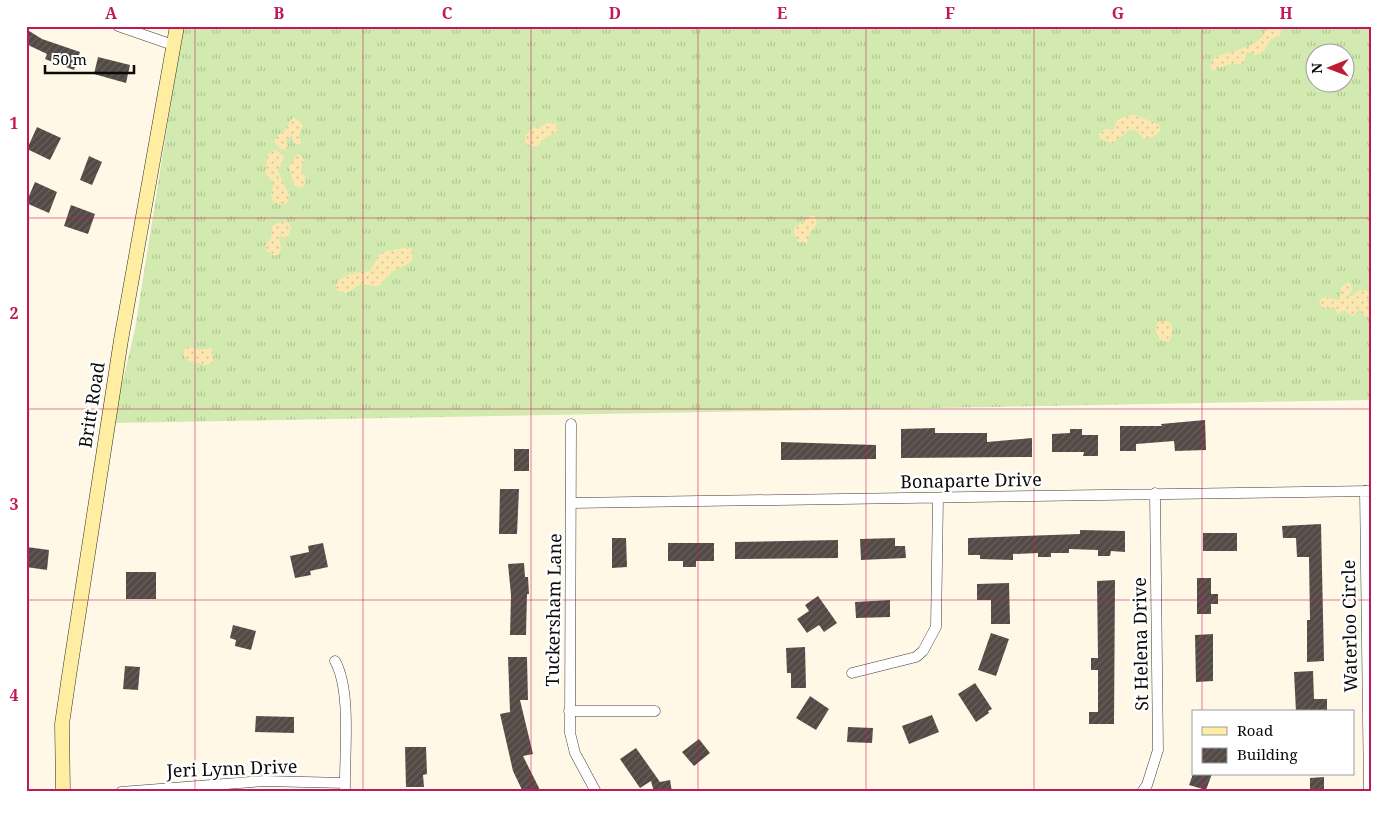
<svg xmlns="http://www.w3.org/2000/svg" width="1397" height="818" viewBox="0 0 1397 818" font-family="'Noto Serif',serif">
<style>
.grass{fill:url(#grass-tufts);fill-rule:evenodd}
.sand{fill:url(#sand-dots)}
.building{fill:url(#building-hatch)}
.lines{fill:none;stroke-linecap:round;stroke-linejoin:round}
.street-casing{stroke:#3d3d3d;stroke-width:11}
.secondary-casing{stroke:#2c2c2c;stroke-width:15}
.street{stroke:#fff;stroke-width:10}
.secondary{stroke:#ffeea1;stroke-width:14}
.grid{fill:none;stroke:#c2185b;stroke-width:1;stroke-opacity:0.55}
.labels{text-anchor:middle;stroke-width:5;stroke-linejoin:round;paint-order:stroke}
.street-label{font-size:18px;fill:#0a0a0a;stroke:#fff}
.neatline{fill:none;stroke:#c2185b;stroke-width:2}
.grid-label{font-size:16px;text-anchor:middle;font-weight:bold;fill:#c2185b}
</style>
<defs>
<pattern id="grass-tufts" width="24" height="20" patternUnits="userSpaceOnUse" patternTransform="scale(1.25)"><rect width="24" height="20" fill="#d2eaaf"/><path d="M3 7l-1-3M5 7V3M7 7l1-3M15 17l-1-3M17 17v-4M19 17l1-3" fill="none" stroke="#b3c795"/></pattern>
<pattern id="sand-dots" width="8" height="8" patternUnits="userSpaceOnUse" patternTransform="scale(1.25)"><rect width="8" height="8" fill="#fde7b0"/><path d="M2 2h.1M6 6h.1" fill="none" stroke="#d8c596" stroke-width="1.8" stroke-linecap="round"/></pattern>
<pattern id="building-hatch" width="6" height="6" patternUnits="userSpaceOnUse" patternTransform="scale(1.25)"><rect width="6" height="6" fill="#534a46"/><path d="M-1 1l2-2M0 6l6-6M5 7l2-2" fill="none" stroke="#67605c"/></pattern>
</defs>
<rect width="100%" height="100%" fill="#fff8e6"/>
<path class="grass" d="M183,26h1188v374l-1258,23 22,-94zM1314,52h30v30h-30z"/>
<path class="sand" d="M1275,26l6,3 -1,7 -9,3 -9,14 -7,2 -8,-3 -4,12h-13l-17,6 -3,-2 3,-9c17,-10 44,-9 54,-30z
M1130,115h5l25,10v6l-7,6 -9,2 -7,-8 -8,-1 -17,14 -12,-6 -1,-4 6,-5 8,1 4,-10z
M294,117l9,8 -4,9 2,11 -7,-2 -2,-8 -5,5 1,9h-8l-6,-7c3,-9 8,-7 12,-14 4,-4 2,-7 8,-11z
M546,123h10l2,6 -4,5 -10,4 -6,8 -6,1 -6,-4 -1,-7 8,-8 8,-1z
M276,150l8,7 -6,14 12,26 -4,7 -5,1 -9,-5 -1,-7 3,-10 -9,-10 3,-19z
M297,154l5,2 2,4 -3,10c4,6 8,13 0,18l-7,-3 -5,-18z
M809,216h6l2,8 -8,10 -2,9 -9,-1 -4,-8v-7l10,-5z
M283,221l7,3 1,5 -4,9 -6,-2 -2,2c2,7 4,15 -5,18l-7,-5 -2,-4 6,-8 1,-13z
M405,248h6l2,4 -2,10c-6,4 -13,6 -19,10 -17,15 -5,16 -31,12l-15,9 -10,-3v-5c6,-12 22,-13 34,-14l9,-16 4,-3z
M1349,282l4,6 -5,8 1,2 9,-7 7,-1 6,4 -5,7 5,6v10h-6l-5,-8 -8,8 -7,-7 -7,4 -4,-7 -8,2 -5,-3 -2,-5 4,-4 17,3 1,-13z
M1158,322l9,-1 4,3 2,8 -4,10 -10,-3 -4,-10z
M188,346l11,4 13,-2 1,15 -8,2 -18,-5 -5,-7z"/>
<path class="building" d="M26,29l16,10 38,13 -6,18 -29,-11 2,-5 -21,-10z
M98,57l32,8 -4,18 -32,-9z
M37,127l24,11 -11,22 -23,-11z
M89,156l13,6 -10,23 -12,-5z
M35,182l22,10 -8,21 -23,-10z
M71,205l24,9 -7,20 -24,-8z
M1205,420l1,30 -31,1 -1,-10 -38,3v7h-16v-25h42l-1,-2z
M935,428v5h52v9l45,-4v19l-131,1v-29z
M1070,429h12v6h16v21h-15l1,-4h-32v-18l18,-1z
M781,442l95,3v14l-95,1z
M514,449h15v22h-15z
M500,489h19l-2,45h-18z
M1321,524l3,137 -17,1v-42h3l-1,-63h-12l-1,-19h-13l-1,-12z
M1080,530l45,1v21l-14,-1 -1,5h-12v-6l-29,-1v4h-18v4h-13v-4l-25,1v6l-33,-1v-4h-12v-17l112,-4z
M1203,533h34v18h-34z
M612,538h14l1,29 -15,1z
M895,538v8h10l1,12 -45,2 -1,-21z
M838,540v18l-103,1v-17z
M323,543l5,24 -18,4 1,4 -16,3 -5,-22 19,-4 -1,-6z
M668,543h46v18h-18v6h-13v-6h-15z
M27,547l22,3 -2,20 -21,-3z
M524,563l1,14h3l1,17h-2l-1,41h-16l1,-40 -3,-31z
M126,572h30v27h-30z
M1197,578h14v16h7v10h-7v10h-14z
M1115,580l-1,144h-25v-12h9v-42h-7v-12h7l-1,-77z
M1009,583l1,41h-19v-24h-14v-16z
M818,596l19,27 -13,9 -5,-7 -12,8 -10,-14 12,-8 -4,-6z
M890,600v17l-34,1 -1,-16z
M233,625l23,6 -5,19 -16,-4 1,-6 -6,-2z
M991,633l18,6 -13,37 -18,-6z
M1213,634v47l-17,1 -1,-47z
M805,647l1,41h-15v-15h-4l-1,-25z
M508,657h19l1,43h-8l13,54 -10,2 18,36h-18l-10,-21 -13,-57 10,-2z
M125,666l15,1 -2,23 -15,-1z
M1313,671l1,28h13v13h-31l-2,-40z
M975,683l17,26 -4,2 1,2 -13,9 -18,-28z
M810,696l19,13 -13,21 -20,-12z
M932,715l7,17 -30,12 -7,-18z
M256,716l38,1v16l-39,-1z
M848,727l25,1 -1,15 -25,-1z
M699,739l11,14 -16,13 -12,-14z
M405,747h21l1,27 -4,1 1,12h-18z
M636,748l24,34 10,-2 2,12h-18l-3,-11 -11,7 -20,-29z
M1193,774h19l-6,16 -17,-5z
M1324,777v15h-14v-14z"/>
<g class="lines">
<defs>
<path id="street" d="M118,26l55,19
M571,424l-1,309 5,20 21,39
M1365,491l4,301
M572,503l799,-12
M335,661c17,30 9,95 10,131
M852,673l64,-16 7,-6 13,-24 2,-129
M569,711h86
M121,792l143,-11 81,2
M1142,792l5,-7 11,-35 -3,-257"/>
<path id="secondary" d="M63,792l-1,-68 7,-48 52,-336 56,-314"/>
</defs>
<use href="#street" class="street-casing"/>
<use href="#secondary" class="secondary-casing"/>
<use href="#street" class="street"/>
<use href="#secondary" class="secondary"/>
</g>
<path class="grid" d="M195,26v766M363,26v766M531,26v766M698,26v766M866,26v766M1034,26v766M1202,26v686M26,218h1345M26,409h1345M26,600h1345M1202,774v18"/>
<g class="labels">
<g class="street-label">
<text transform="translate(92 405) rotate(-81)" y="6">Britt Road</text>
<text transform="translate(971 481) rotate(-1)" y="6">Bonaparte Drive</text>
<text transform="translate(554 610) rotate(-89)" y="6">Tuckersham Lane</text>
<text transform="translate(1350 626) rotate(-91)" y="6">Waterloo Circle</text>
<text transform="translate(1141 644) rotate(-91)" y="6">St Helena Drive</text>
<text transform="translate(232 769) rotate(-2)" y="6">Jeri Lynn Drive</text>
</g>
</g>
<rect width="1397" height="818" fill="none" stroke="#ffffff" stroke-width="55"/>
<rect x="1192" y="710" width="162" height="65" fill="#ffffff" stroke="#9d9d9d"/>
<rect x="1202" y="727" width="25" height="8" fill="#ffeea1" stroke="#9d9d9d"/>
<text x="1237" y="736" font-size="15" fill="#0a0a0a">Road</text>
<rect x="1202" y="748" width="25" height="15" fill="url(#building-hatch)" stroke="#9d9d9d"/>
<text x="1237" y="760" font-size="15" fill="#0a0a0a">Building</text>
<g transform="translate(1330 68) rotate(269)"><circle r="24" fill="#ffffff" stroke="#9d9d9d"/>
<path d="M0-4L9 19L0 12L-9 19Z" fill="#be1d31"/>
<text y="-8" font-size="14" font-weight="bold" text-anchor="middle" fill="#0a0a0a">N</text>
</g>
<path d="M45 65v8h89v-8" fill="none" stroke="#0a0a0a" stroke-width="2.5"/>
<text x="52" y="65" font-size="15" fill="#0a0a0a" stroke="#ffffff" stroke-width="4" paint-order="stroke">50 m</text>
<rect x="28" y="28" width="1342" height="762" class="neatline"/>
<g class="grid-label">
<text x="111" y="19">A</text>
<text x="279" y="19">B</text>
<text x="447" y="19">C</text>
<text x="615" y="19">D</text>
<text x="782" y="19">E</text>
<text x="950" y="19">F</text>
<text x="1118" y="19">G</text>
<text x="1286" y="19">H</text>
<text x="14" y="129">1</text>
<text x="14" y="319">2</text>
<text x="14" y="510">3</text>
<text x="14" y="701">4</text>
</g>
</svg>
